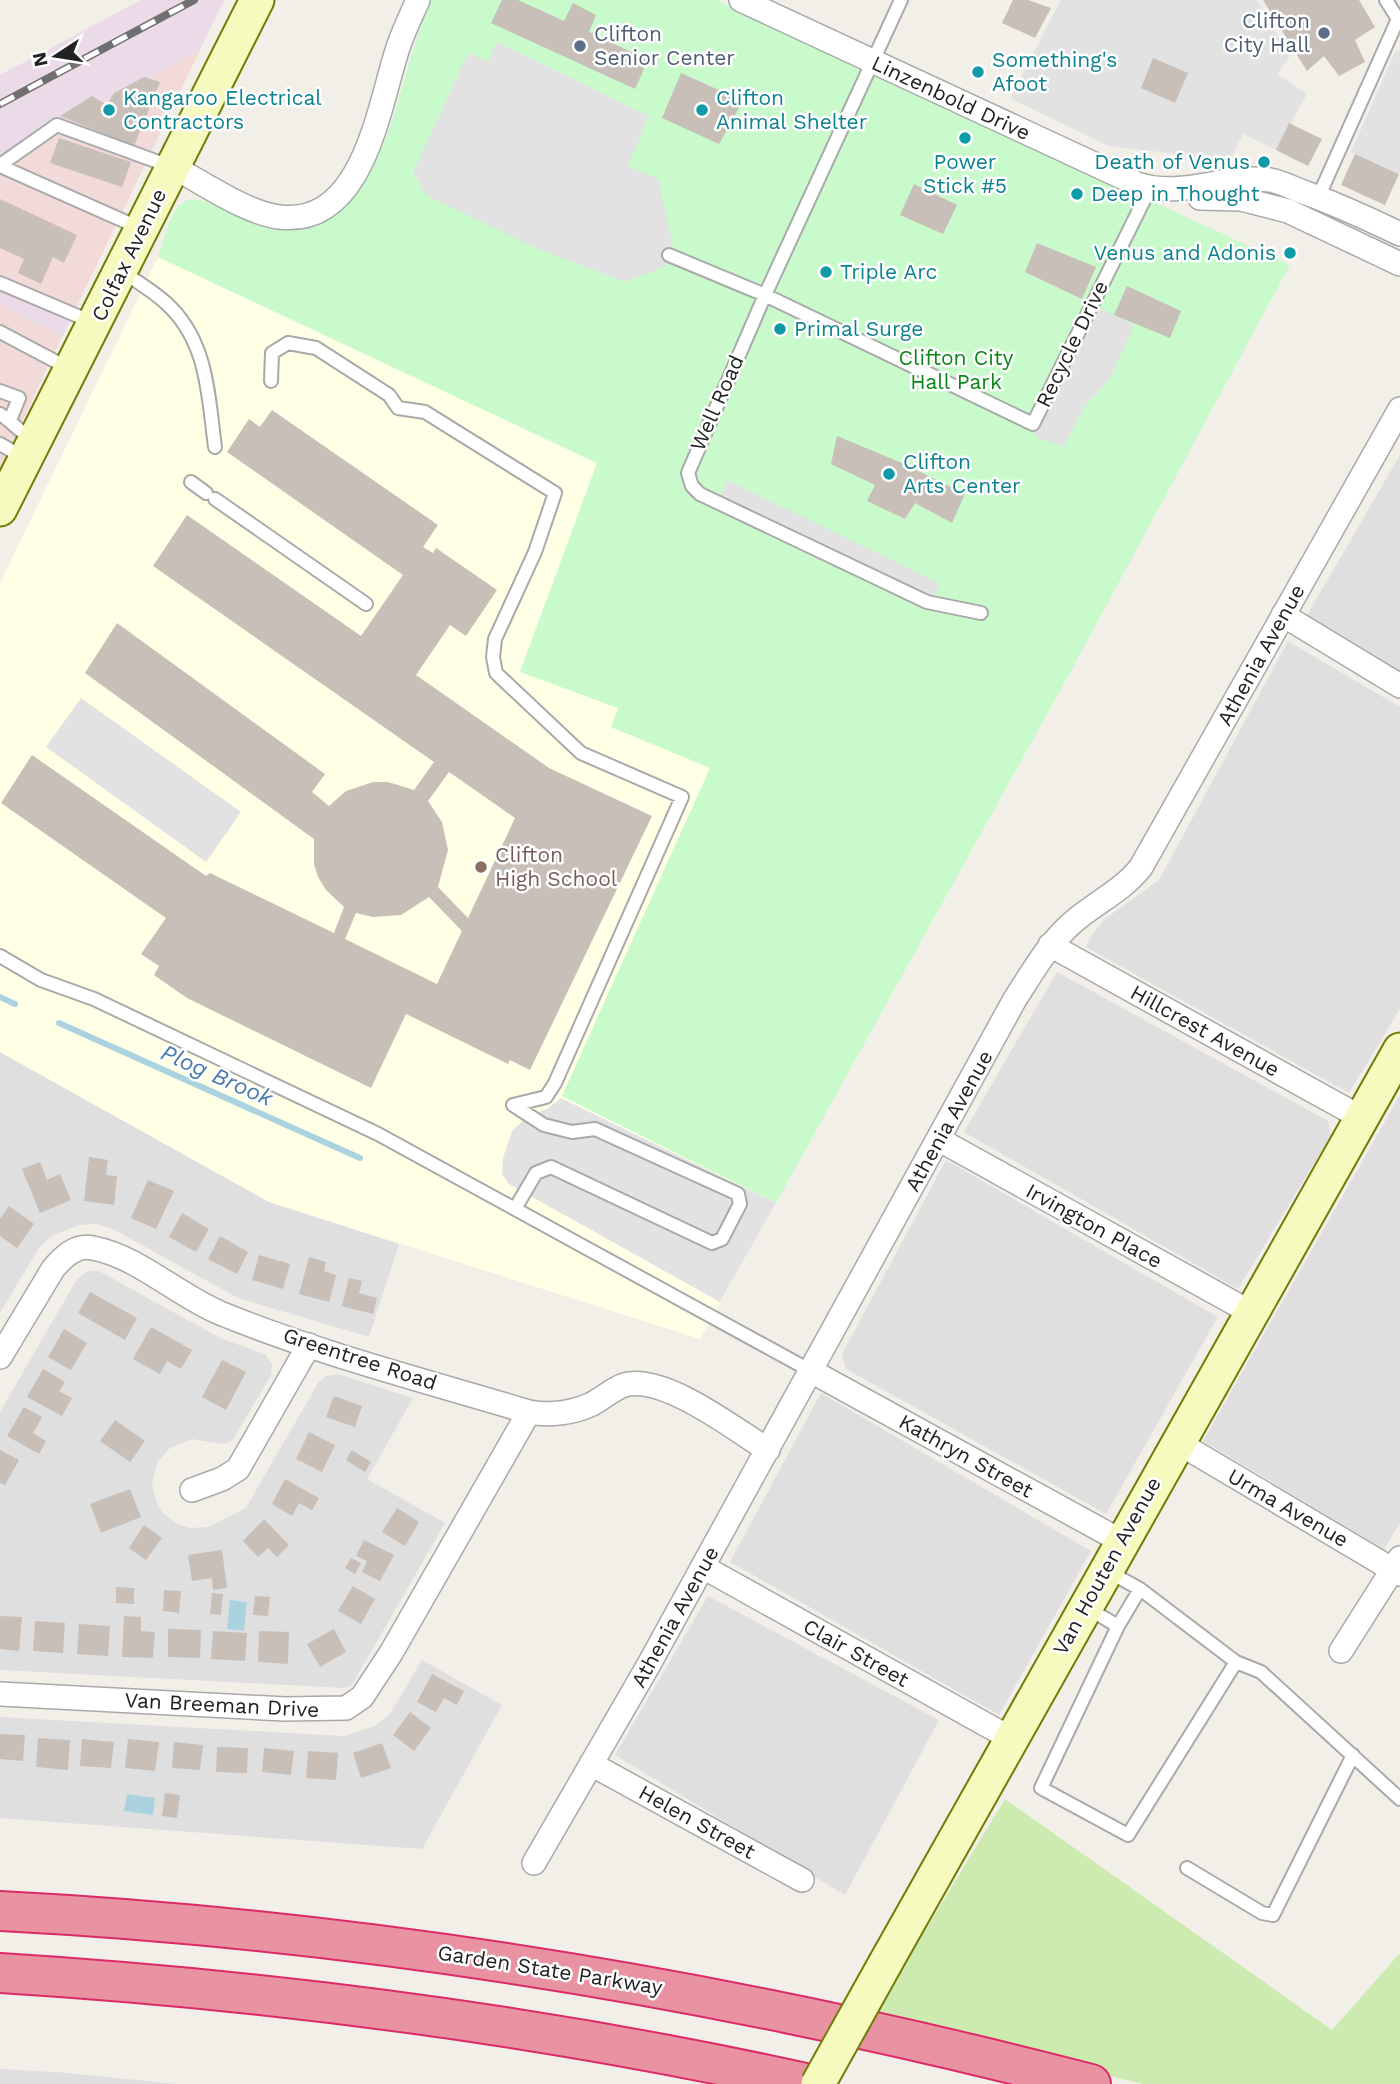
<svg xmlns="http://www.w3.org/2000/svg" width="1400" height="2084" viewBox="0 0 1400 2084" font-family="'Work Sans',sans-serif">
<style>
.residential{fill:#e0dfdf}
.commercial{fill:#f2dad9}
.industrial{fill:#ebdbe8}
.education{fill:#ffffe5}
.grass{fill:#cdebb0}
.park{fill:#c8facc}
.parking{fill:#e2e2e2}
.water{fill:#aad3df}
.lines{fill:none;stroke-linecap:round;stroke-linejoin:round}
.stream{stroke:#aad3df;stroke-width:6}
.building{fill:#c7bfb8;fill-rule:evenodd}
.lane-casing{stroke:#a9a9a9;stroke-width:16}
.street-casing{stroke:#a9a9a9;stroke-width:26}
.secondary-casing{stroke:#707d05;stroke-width:37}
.highway-casing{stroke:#dc2a67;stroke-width:42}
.lane{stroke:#fff;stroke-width:12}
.street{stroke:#fff;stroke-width:23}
.secondary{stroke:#f7fabf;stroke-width:33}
.highway{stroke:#e892a2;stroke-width:38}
.rail-casing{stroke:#707070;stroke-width:8}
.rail{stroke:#fff;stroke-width:5;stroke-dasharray:16;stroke-linecap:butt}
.secondary-bridge-casing{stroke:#707d05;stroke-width:37;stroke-linecap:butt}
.secondary-bridge{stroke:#f7fabf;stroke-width:33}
.service-dot{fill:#5c6f8a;stroke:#fff;stroke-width:2.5}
.culture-dot{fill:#0f9aa8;stroke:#fff;stroke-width:2.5}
.education-dot{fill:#8d6e63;stroke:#fff;stroke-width:2.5}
.labels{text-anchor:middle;stroke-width:5;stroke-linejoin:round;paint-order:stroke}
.service-label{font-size:21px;fill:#4e5e75;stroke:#fff;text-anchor:end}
.culture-label{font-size:21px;fill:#0d838f;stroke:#fff;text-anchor:start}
.street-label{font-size:21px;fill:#222;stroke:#fff}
.park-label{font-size:21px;fill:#0c8416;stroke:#fff}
.education-label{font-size:21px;fill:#785e54;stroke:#fff;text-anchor:start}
.water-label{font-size:23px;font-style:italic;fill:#4a7aab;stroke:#fff}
</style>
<rect width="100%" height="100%" fill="#f2efe9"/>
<path class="residential" d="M1400,455v218l-94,-56z
M1288,641l112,66v302l-51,84 -263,-146 6,-12 14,-17 53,-38z
M1057,972l271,149 3,14 -93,154 -274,-157z
M0,1052l269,150 130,42 -30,93 -131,-39 -125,-69 -17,-5 -17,1 -28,11 -12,12 -39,65z
M1400,1095v428l-16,26 -181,-108z
M946,1160l272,157 -112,197 -260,-145 -4,-15z
M88,1271h11l123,68 43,15 7,10 -1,12 -39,65 -10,3 -30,-5 -22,9 -13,15 -5,20 4,18 6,11 15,12 13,4 18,-1 38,-19 72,-125 8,-7 12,-2 75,24 -46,81 78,44 -93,162 -9,3 -343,-18v-258l77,-133z
M821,1393l270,158 -92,164 -269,-153z
M708,1596l231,124 -94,175 -230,-140z
M422,1660l80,45 -80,144 -422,-31v-101l344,19 31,-10 15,-12z
M0,2069l56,3 121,12h-177z"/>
<path class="commercial" d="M200,50l-130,271 -70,-36v-128z
M0,305l62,32 -62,132z"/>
<path class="industrial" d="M141,0h83l-24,50 -200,107v-82z
M0,285l70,36 -8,16 -62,-32z"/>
<path class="education" d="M158,257l907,425 -365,657 -431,-137 -269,-150v-469z"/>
<path class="grass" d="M1005,1799l327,231 68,-77v131h-257l-271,-66z"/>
<path class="park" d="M431,0h286l573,265 -225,417 -289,521 -214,-107 148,-328 -99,-41 7,-19 -98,-36 77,-209 -439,-206c6,-15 11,-43 23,-53 28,-25 94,64 162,4 49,-42 61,-148 88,-208z"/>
<path class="parking" d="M1061,0h196l33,56 -13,18 30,20 -31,56 -33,-16 -13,26 -122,-14 -98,-48z
M497,42l152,74 -21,50 30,13 15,67 -7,20 -41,16 -94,-36 -105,-51 -13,-23 55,-119 20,8z
M1396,50l4,1v123l-49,-22z
M1096,306l38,19 -24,54 -25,27 -21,41 -30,-11z
M728,480l212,104 -8,16 -211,-105z
M81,698l160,114 -35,50 -160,-115z
M561,1098l215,105 -56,99 -211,-118 -7,-10 1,-16 9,-27 16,-15 19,-7z"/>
<path class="water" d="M230,1600l17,2 -3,29 -17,-2z
M127,1794l28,4 -2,17 -29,-4z"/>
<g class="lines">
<path class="stream" d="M0,997l15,7
M59,1023l301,135"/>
</g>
<path class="building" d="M502,0h16l46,21 9,-18 23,12 -7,17 59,28 -13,29 -144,-66z
M1013,0h15l23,8 -16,30 -33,-15z
M1263,0h96l16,27 -20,13 10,22 -26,14 -15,-20 -17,15z
M1153,58l35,15 -13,30 -34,-15z
M681,73l62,28 -24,43 -57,-26z
M144,77l16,5 -26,64 -74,-30 32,-20 15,9 7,-12z
M1289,123l33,16 -14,27 -32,-16z
M59,138l72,24 -9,25 -72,-24z
M1355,154l44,20 -14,31 -44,-20z
M914,184l43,21 -14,29 -43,-19z
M0,199l77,36 -13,28 -11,-6 -12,27 -23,-11 6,-14 -24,-11z
M1037,243l59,24 -14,32 -57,-27z
M1127,286l54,25 -11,27 -56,-23z
M272,410l166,115 -15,22 10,6 3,-5 61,42 -31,46 -16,-11 -34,50 133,93 103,48 -122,254 -20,-10 -2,4 -102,-50 -35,74 -184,-90 -33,-23 5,-9 -18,-12 25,-36 -165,-115 31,-48 174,121 4,-3 124,60 10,-26 -18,-17 -8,-13 -4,-13v-25l-229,-166 32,-50 208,151 -13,18 17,14 17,-15 27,-9h15l26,8 20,-28 -281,-196 34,-51 174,121 42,-61 -176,-123 22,-33 11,8zM449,772l66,46 -47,100 -30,-31 10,-37 -6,-28 -14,-21zM429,897l33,34 -25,53 -92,-45 11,-26 17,4 28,-2z
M837,436l65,27 63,31 -13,29 -37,-20 -10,16 -38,-18 8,-16 -44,-21z
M89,1157l19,3 -2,15 11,1 -3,29 -30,-4z
M40,1162l7,18 13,-6 11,26 -31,13 -18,-44z
M148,1180l26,11 -18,38 -25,-11z
M9,1206l25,18 -17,24 -17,-12v-17z
M182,1213l27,16 -13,23 -27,-15z
M220,1236l28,16 -11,22 -29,-15z
M259,1255l31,9 -7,25 -31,-9z
M309,1257l17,5 -2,9 12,4 -7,27 -30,-8z
M349,1278l13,3 -3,12 18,5 -4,16 -31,-8z
M90,1292l47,26 -12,22 -47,-27z
M151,1327l41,23 -11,19 -14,-8 -7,13 -27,-15z
M64,1329l23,14 -16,27 -23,-13z
M222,1360l24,12 -20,38 -24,-13z
M43,1369l22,13 -6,9 13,7 -10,18 -35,-19z
M334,1396l28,10 -7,21 -29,-10z
M24,1407l18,10 -9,16 13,8 -7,13 -32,-18z
M115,1420l30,21 -15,21 -30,-21z
M309,1432l26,13 -13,27 -26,-13z
M0,1450l19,10 -14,25 -5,-2z
M352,1450l19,12 -6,10 -19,-12z
M285,1479l34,19 -7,12 -13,-7 -7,13 -20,-12z
M130,1489l11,28 -40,16 -11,-29z
M397,1508l22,14 -14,24 -23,-14z
M264,1519l25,26 -12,12 -9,-9 -10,9 -15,-16z
M144,1525l18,13 -16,22 -17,-12z
M364,1540l30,15 -14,26 -18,-9 5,-11 -11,-5z
M222,1550l5,38 -14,2 -1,-12 -20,3 -4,-26z
M351,1558l10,5 -6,11 -10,-6z
M353,1586l22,13 -14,25 -23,-13z
M116,1587l18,1v16l-18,-1z
M164,1590l17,1 -2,22 -16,-2z
M212,1593l11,1 -2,21 -11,-1z
M255,1596l15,1 -2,19 -15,-1z
M0,1616l22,1 -3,34 -19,-2z
M124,1616l17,1v14l14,1 -2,26 -31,-1z
M35,1621l30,2 -2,30 -30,-2z
M79,1624l31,2 -2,30 -31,-2z
M168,1629l33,1 -1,28 -32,-1z
M334,1629l12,23 -26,15 -13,-23z
M213,1631l34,2 -2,28 -34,-2z
M259,1631l30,1 -1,32 -30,-2z
M432,1674l32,17 -7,14 -13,-7 -8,14 -19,-10z
M410,1712l21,16 -17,23 -21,-16z
M0,1734l25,1 -2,26 -23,-2z
M38,1738l32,2 -2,30 -32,-3z
M82,1739l32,3 -3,26 -31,-2z
M128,1739l31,3 -4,29 -30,-3z
M174,1742l29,3 -3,25 -28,-2z
M382,1743l9,25 -30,10 -8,-25z
M217,1747l31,1 -1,25 -31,-1z
M264,1748l30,3 -3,24 -29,-3z
M308,1751l30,2 -2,27 -30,-2z
M165,1793l15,2 -3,23 -15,-2z"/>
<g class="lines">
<defs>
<path id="lane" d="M901,0l-136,295 -77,178 4,13 8,8 227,108 54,11
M0,165l57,-40 115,42
M0,166l142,63
M1317,200l81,-181 -12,-19
M669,255l96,40 268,129 117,-236
M122,271c15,11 31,20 44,32 42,38 42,92 49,144
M0,283l92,39
M0,332l68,36
M271,381l1,-28 16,-10 28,5 73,47 9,13 27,4 130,81 -20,59 -40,87 -2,18 3,16 85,80 101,44 -127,286 -9,14 -33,8
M0,391l19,7 -9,22
M0,414c13,8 19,19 34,25
M0,444l24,14
M191,482l15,11
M215,499l151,105
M0,956l41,24 53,19 284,135 433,237
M513,1105l31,20 28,7 23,-3 143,65 2,10 -18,35 -10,4 -161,-76 -15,6 -20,34
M1109,1572l31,17 96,73 -108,173 -87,-47 77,-162 22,-37
M1087,1608l31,18
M1236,1662l25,10 139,127
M1187,1868l75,45 11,2 80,-160"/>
<path id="street" d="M741,0l396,184c46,15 87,-10 133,-4 12,2 24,9 36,13 32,12 63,26 94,41
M173,167c29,15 73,46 106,50 83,10 99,-106 117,-163 5,-18 14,-36 22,-54
M1200,198l41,1 47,12 112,53
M1283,615l117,71
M1050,945l310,172
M938,1139l312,173
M0,1357l53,-88c10,-12 23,-25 40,-21 46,9 84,47 127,65 100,41 206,68 309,99 20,4 44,1 63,-8 11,-6 21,-15 32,-19 40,-11 110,44 144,65
M811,1371l310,170
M1177,1442l223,132
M192,1490l30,-11 16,-10 71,-124
M703,1567l307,171
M1341,1651l59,-93
M0,1694l285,15 61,-1 16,-11 29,-44 138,-241
M591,1764l211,116
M534,1863l114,-197 367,-667c19,-29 35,-59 63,-81 21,-17 46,-29 63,-51l259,-458"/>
<path id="secondary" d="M0,509l257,-509
M886,1962l514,-912"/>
<path id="highway" d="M0,1911c369,19 733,80 1091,173
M0,1973c272,17 543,52 810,111"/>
</defs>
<use href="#lane" class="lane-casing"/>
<use href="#street" class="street-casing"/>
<use href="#secondary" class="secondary-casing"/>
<use href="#highway" class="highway-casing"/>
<use href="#lane" class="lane"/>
<use href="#street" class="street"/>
<use href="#secondary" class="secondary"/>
<use href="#highway" class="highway"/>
<defs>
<path id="rail" d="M0,104l194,-104"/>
</defs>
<use href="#rail" class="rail-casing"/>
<use href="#rail" class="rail"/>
<defs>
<path id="secondary-bridge" d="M818,2084l68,-122"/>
</defs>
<use href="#secondary-bridge" class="secondary-bridge-casing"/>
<use href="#secondary-bridge" class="secondary-bridge"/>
</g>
<g class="service-dot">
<circle cx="1324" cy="33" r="7"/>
<circle cx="580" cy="46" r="7"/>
</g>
<g class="culture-dot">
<circle cx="978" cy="72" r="7"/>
<circle cx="109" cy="110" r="7"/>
<circle cx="702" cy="110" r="7"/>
<circle cx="965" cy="138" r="7"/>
<circle cx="1264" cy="162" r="7"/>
<circle cx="1077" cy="194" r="7"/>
<circle cx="1290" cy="253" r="7"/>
<circle cx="826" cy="272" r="7"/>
<circle cx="780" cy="329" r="7"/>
<circle cx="889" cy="474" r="7"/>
</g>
<circle class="education-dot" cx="481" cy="867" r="7"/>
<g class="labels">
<g class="service-label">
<text x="1310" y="28">Clifton<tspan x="1310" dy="24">City Hall</tspan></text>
<text x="594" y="41" text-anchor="start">Clifton<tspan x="594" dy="24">Senior Center</tspan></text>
</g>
<g class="culture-label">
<text x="992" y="67">Something's<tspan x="992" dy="24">Afoot</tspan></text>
<text x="123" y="105">Kangaroo Electrical<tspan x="123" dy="24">Contractors</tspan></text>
<text x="716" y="105">Clifton<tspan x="716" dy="24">Animal Shelter</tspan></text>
<text x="965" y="169" text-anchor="middle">Power<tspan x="965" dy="24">Stick #5</tspan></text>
<text x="1250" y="169" text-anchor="end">Death of Venus</text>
<text x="1091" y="201">Deep in Thought</text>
<text x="1276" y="260" text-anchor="end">Venus and Adonis</text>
<text x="840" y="279">Triple Arc</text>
<text x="794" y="336">Primal Surge</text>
<text x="903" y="469">Clifton<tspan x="903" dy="24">Arts Center</tspan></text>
</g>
<g class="street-label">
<text transform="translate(951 98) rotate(25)" y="7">Linzenbold Drive</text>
<text transform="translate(129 255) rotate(-64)" y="7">Colfax Avenue</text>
<text transform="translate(1072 344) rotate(-64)" y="7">Recycle Drive</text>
<text transform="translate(717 403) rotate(-66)" y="7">Well Road</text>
<text transform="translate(1261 655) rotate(-61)" y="7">Athenia Avenue</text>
<text transform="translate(1205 1031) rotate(29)" y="7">Hillcrest Avenue</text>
<text transform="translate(949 1121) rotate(-61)" y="7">Athenia Avenue</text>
<text transform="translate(1094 1226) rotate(29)" y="7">Irvington Place</text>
<text transform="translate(360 1359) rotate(18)" y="7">Greentree Road</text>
<text transform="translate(966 1456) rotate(29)" y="7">Kathryn Street</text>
<text transform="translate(1288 1508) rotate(30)" y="7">Urma Avenue</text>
<text transform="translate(1107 1566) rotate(-61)" y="7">Van Houten Avenue</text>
<text transform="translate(675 1617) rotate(-61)" y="7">Athenia Avenue</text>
<text transform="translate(856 1653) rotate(29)" y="7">Clair Street</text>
<text transform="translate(222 1705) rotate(3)" y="7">Van Breeman Drive</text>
<text transform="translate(697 1822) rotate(29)" y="7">Helen Street</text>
<text transform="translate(550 1970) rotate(9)" y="7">Garden State Parkway</text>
</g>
<g class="park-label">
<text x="956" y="365">Clifton City<tspan x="956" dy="24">Hall Park</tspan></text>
</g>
<g class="education-label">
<text x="495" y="862">Clifton<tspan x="495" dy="24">High School</tspan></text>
</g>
<g class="water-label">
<text transform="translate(217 1075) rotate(24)" y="8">Plog Brook</text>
</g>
</g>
<g transform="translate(56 56) rotate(258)" stroke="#ffffff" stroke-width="5" paint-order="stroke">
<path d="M0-5L12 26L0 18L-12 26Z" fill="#222222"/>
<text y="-10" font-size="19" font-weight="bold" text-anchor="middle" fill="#222222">N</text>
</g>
</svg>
